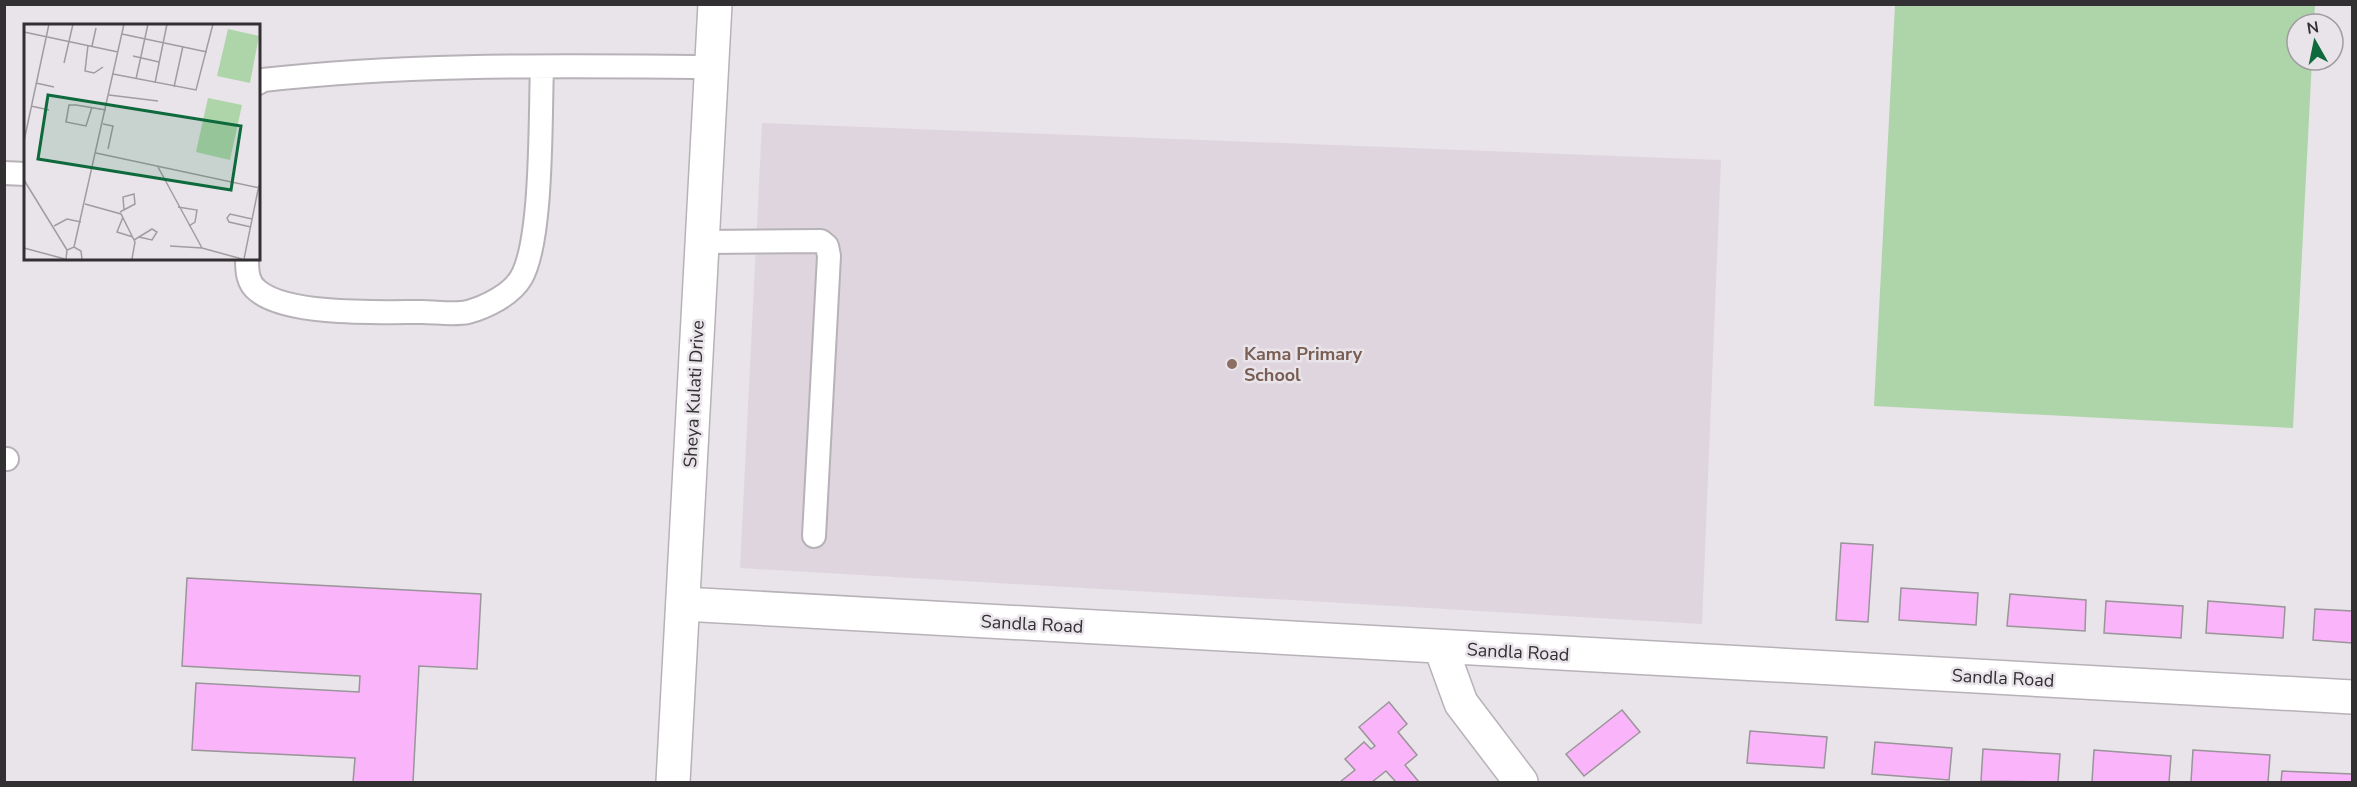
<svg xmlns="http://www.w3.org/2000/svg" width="2357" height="787" viewBox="0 0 2357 787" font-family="'Nunito Sans',sans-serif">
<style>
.built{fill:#dfd5de}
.green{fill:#add5a9}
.building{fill:#fab4fa;stroke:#999599;stroke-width:1.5}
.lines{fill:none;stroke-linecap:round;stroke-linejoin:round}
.lane-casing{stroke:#b7b2b7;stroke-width:26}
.street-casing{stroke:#b7b2b7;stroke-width:36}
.secondary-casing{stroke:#b7b2b7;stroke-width:36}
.lane{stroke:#fff;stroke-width:22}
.street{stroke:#fff;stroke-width:33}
.secondary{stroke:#fff;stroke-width:33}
.education-dot{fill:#8d6e63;stroke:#e9e4e9;stroke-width:2}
.labels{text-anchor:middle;stroke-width:5;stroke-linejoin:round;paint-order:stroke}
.education-label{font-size:18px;font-weight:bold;fill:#785e54;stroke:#e9e4e9;text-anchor:start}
.street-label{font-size:18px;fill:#323032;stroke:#e9e4e9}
.inset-road{fill:none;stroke:#a09ca0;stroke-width:1.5}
.view{fill:#0e6a3d;fill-opacity:0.15;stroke:#0e6a3d;stroke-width:3}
.inset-edge{fill:none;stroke:#323032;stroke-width:3}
</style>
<rect width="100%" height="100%" fill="#e9e4e9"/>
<path class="built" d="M762,123l959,37 -19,464 -962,-56z"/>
<path class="green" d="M1895,5h420l-1,19h-17v36h15l-19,368 -419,-22z"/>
<path class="building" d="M1841,543l32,2 -5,77 -32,-2z
M187,578l294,16 -4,75 -58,-3 -6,116h-60l2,-24 -163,-8 4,-67 163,9 1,-16 -178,-10z
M1901,588l77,5 -2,32 -77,-5z
M2010,594l76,6 -1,31 -78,-5z
M2106,601l77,5 -2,32 -77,-5z
M2208,601l77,6 -2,31 -77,-5z
M2315,609l37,2v32l-39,-3z
M1389,702l18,22 -9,8 19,23 -12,10 14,17h-23l-10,-11 -14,11h-32l15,-12 -10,-11 19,-17 7,7 4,-3 -16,-19z
M1622,710l18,22 -56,44 -18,-22z
M1750,731l77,6 -3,31 -77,-5z
M1875,742l77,6 -3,32 -77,-6z
M1983,749l77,5 -2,28 -77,-1z
M2094,750l77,6 -2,26h-77z
M2193,750l77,5 -2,27h-77z
M2282,771l70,3v8h-71z"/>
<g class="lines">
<defs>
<path id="lane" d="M258,83l5,-3c148,-17 299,-14 448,-13
M4,173l22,1
M702,242l119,-1 6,5 2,10 -15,280
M247,258c0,12 0,25 11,33 31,25 124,21 164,21 14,0 32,3 46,0 18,-5 43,-17 53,-34 22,-37 19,-163 21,-211
M4,459h3"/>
<path id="street" d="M683,604l1669,93
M1441,648l20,55 60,79"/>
<path id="secondary" d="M673,782l42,-778"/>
</defs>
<use href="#lane" class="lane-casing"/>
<use href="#street" class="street-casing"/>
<use href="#secondary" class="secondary-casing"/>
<use href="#lane" class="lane"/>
<use href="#street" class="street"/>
<use href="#secondary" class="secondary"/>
</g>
<circle class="education-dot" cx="1232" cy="364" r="6"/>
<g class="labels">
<g class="education-label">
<text x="1244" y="360">Kama Primary<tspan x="1244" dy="21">School</tspan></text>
</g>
<g class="street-label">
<text transform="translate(694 394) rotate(-87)" y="6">Sheya Kulati Drive</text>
<text transform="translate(1032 624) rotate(3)" y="6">Sandla Road</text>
<text transform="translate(1518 652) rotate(3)" y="6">Sandla Road</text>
<text transform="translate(2003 678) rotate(3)" y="6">Sandla Road</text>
</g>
</g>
<g transform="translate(24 24)">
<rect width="236" height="236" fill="#e9e4e9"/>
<path d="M204,5l31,7 -9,47 -33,-7zM184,74l34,7 -12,55 -34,-8z" fill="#add5a9"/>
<path class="inset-road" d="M0,8l94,20M98,10l85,18M64,21l-3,26 9,2 9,-6M68,22l4,-18M109,32l26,6M40,39l9,-39M89,50l83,16 17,-66M112,55l12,-55M12,59l18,4M131,59l12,-59M150,63l9,-41M85,71l49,6M7,82l18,4M68,83l-6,19 -20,-4 3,-17h7l30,5M79,100l10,2 -5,23M0,117l25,-117M72,129l164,35M134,143l44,81M0,156l43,70M61,180l36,10 14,28 -3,17M154,183l19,3 -2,12 -6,4M96,188l15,-8 -1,-10 -11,3 1,13M99,193l-6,15 16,5M30,202l13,-7 14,3M227,203l-22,-5 -2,-4 3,-4 22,5M110,216l18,-11 5,3 -5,8 -13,-3M146,222l32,2 40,11M50,223l50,-223M0,224l41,11M42,235l1,-9 7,-3 7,4 1,8M220,235l15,-74"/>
<path class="view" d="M24,71l193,31 -10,64 -193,-31z"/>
<rect width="236" height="236" class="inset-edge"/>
</g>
<rect width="2357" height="787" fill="none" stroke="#323032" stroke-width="12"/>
<g transform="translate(2315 42) rotate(351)"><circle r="28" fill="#e9e4e9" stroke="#a09ca0" stroke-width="1.5"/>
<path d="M0-4.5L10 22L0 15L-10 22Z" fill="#0e6a3d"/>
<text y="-9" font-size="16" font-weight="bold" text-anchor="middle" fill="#323032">N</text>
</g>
</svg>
